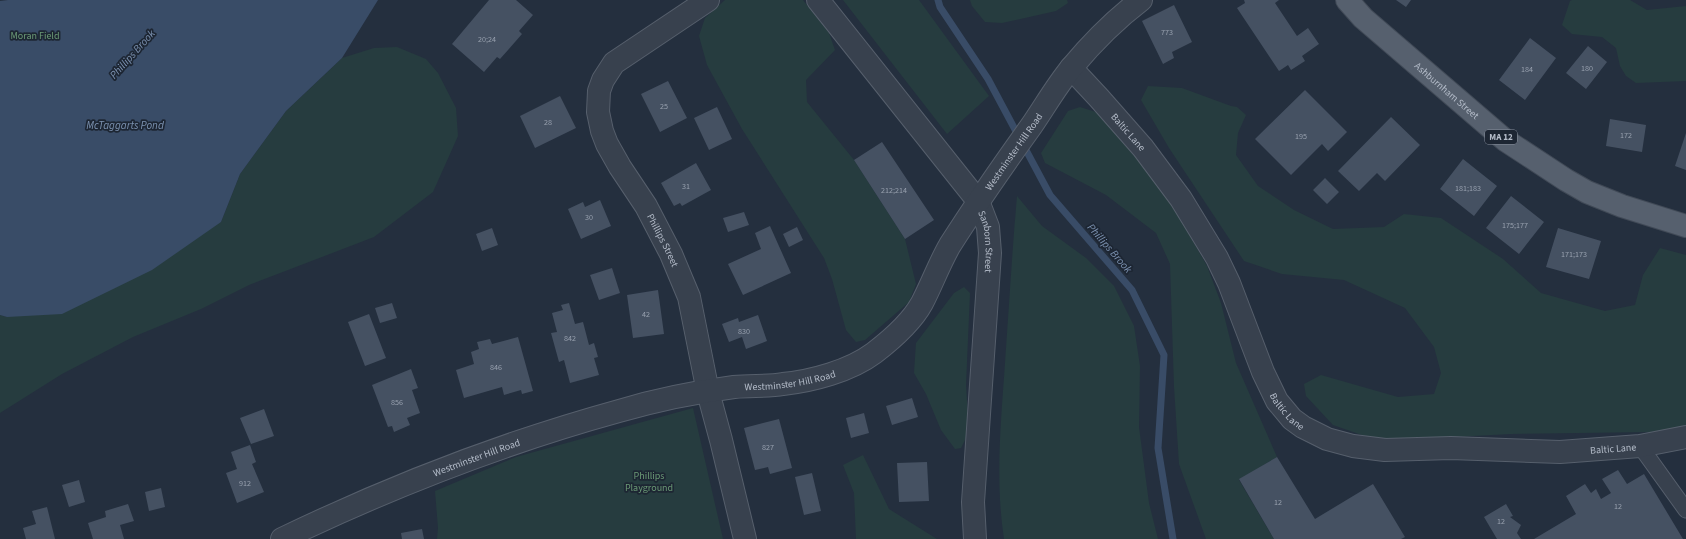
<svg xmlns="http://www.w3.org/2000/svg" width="1686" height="539" viewBox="0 0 1686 539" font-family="'Source Sans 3',sans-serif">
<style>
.green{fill:#263c3f}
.water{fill:#394c67}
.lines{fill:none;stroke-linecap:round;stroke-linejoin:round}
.stream{stroke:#394c67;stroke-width:7}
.building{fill:#455162}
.service-casing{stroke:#565f6c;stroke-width:17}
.minor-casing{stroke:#565f6c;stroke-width:24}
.primary-casing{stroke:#414a57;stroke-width:24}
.service{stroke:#38414e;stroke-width:15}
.minor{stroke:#38414e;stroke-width:22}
.primary{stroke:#56606e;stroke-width:22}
.labels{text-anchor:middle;stroke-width:3.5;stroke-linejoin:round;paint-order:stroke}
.number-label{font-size:8px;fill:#98a1af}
.shield{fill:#1d2633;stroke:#878f9c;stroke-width:1}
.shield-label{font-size:9px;font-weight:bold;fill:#b4bcc9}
.park-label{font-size:10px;fill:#6b9a76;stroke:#1d2633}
.street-label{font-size:10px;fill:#b4bcc9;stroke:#1d2633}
.water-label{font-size:11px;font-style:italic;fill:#7c92b1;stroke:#1d2633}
</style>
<rect width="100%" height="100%" fill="#242f3e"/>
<path class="green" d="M725,0h78l26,33 6,17 -29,30 1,22 47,58 51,79 11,45 -7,18 -44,38 -9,2 -10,-12 -14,-51 -8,-21 -82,-129 -35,-64 -8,-29 6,-18z
M843,0h76l70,96 -42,38z
M970,0h97l1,3 -12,8 -54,12 -17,-1 -13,-16z
M1572,0h58l17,10 39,-4v75l-50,2 -10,-7 -6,-10 -4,-18 -14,-11 -30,-3 -10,-9 8,-24z
M397,47l29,12 12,14 18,35 2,28 -25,56 -59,45 -125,48 -48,24 -68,28 -71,37 -62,39v-98l7,2 214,-95 19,-48 46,-63 56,-53 32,-10z
M1148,86l34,2 49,18 6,1 9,8 -8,18 -2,22 22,31 36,24 39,19 51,-2 20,-13 37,4 62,41 38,34 64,18 30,-6 8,-30 17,-27 26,7v172l-35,5 -140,2 -132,7 -46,-16 -27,-29 -2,-12 17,-9 77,22 36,-3 7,-21 -7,-26 -29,-39 -61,-28 -62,-6 -38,-13 -75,-113 -28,-48z
M1080,107l19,6 34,37 45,65 29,51 14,37 15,60 41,94 -38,23 35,59h-68l-27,-75 -5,-77 -4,-123 -14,-31 -50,-38 -61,-32 -4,-10 27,-42z
M1017,196l25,30 44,32 28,28 20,40 6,40 -1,61 10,76 9,36h-154c-9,-59 -3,-117 1,-176 4,-56 7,-111 12,-167z
M964,287l6,6 -4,92 3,47 -8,16 -6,1 -14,-19 -15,-36 -12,-21 2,-30 38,-50z
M693,408l30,131h-286l1,-11 -3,-37 81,-34z
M863,455l26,54 48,30h-81l-2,-46 -11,-28z"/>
<path class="water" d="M8,0h370l-36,58 -56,53 -46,63 -19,48 -69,48 -90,44 -55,3 -7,-2v-314z"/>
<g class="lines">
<path class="stream" d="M938,0l2,7 48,72 62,116 82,95 32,65 -6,93 15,91"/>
</g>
<path class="building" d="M489,0h27l17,15 -14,16 3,3 -22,25 -3,-2 -13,15 -32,-28z
M1244,0h35l-4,3 22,33 11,-8 11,16 -17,12 3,5 -14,9 -3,-5 -9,6 -42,-63 8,-5z
M1396,0h15l-5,7z
M1174,5l18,37 -20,10 2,6 -11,6 -21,-43z
M1530,38l26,20 -31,42 -26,-20z
M1588,46l19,16 -21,27 -20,-16z
M668,81l19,37 -27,14 -19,-38z
M1305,90l42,42 -19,19 -6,-7 -31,31 -36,-36z
M560,96l16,32 -41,20 -15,-32z
M717,107l15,32 -23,11 -15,-32z
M1391,117l29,28 -35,36 -8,-8 -18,18 -21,-20z
M1610,119l36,6 -4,27 -36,-6z
M1686,133v37l-11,-4z
M882,142l52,78 -29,19 -51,-79z
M1463,159l34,27 -23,30 -34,-27z
M696,163l15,27 -29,16 -2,-3 -6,3 -13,-23z
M1325,178l14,14 -12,12 -14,-14z
M1511,196l33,26 -25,32 -33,-26z
M600,200l11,26 -30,13 -13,-30 15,-7 2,5z
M744,212l5,13 -21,7 -5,-14z
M770,226l21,47 -48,22 -15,-31 33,-15 -6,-16z
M797,227l6,13 -14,7 -6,-13z
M492,228l6,17 -16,6 -6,-17z
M1558,228l43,13 -12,38 -43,-12z
M612,268l8,25 -21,7 -9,-25z
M658,290l6,44 -31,4 -6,-43z
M392,303l5,15 -17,5 -5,-15z
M569,303l6,21 8,-2 6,23 5,-2 4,14 -4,1 5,17 -29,8 -6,-23 -5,2 -8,-29 6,-1 -5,-19 11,-3 -2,-5z
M369,314l17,44 -21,8 -17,-44z
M758,315l9,26 -21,8 -4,-12 -13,5 -7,-18 16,-6 1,4z
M518,337l15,54 -11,3 -1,-4 -17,5 -2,-8 -38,11 -8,-28 18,-6 -3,-12 8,-3 -2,-7 13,-3 2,5z
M411,369l7,19 -6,2 8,23 -13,5 3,7 -16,7 -2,-6 -4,1 -16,-42z
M912,398l6,19 -26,8 -6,-19z
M264,409l10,27 -23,8 -11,-26z
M864,413l5,20 -18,5 -5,-20z
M779,419l13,49 -22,6 -2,-7 -13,3 -11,-42z
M250,445l6,17 -4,2 12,28 -27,11 -11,-30 11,-4 -6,-17z
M1277,457l38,62 58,-35 32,53 -4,2h-127l-35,-60z
M927,462l2,39 -30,1 -2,-39z
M1618,470l9,14 17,-10 39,65h-149l42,-25 -10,-18 19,-12 6,9 5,-4 5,10 10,-6 -9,-14z
M812,473l9,38 -17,4 -9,-38z
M79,480l6,22 -16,5 -7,-22z
M161,488l4,19 -16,4 -4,-19z
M128,504l6,17 -14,4 4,14h-31l-5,-16 18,-6 -1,-6z
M1506,504l7,12 -3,1 11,8 -4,8 4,6h-24l-13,-22z
M47,507l8,32h-29l-3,-11 13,-4 -4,-13z
M422,529l2,10h-22l-1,-6z"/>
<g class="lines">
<defs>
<path id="service" d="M1640,446l46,64"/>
<g id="minor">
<path id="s1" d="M708,0l-94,63 -11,17 -4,11 -1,21 4,19 5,13 13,23 26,39 25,48 18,43 19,95 13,48 24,99"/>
<path id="s2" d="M818,0l160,201 10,26 2,26 -17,249 2,37"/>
<path id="s3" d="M1071,68l28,30 44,50 38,51 36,59 12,25 34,89 14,29 15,18 11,8 24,12 26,7 32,4 66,-2 109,4 80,-6 46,-9"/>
<path id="s4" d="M282,539c108,-52 221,-96 337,-128 37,-11 77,-19 115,-24 16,-2 33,0 49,-3 29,-3 67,-13 91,-31 17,-13 37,-30 48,-50 10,-19 17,-39 28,-58 26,-41 54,-81 82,-120 13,-19 25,-40 40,-58 20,-24 44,-48 69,-67"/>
</g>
<g id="primary">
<path id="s5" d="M1347,0l16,18 142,122 61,40 21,12 35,14 64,20"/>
</g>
</defs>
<use href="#service" class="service-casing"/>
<use href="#minor" class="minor-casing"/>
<use href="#primary" class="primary-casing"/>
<use href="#service" class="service"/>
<use href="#minor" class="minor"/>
<use href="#primary" class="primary"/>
</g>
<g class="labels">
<g class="number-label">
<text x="1167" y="35">773</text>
<text x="487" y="42">20;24</text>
<text x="1587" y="71">180</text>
<text x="1527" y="72">184</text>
<text x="664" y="109">25</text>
<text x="548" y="125">28</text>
<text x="1626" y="138">172</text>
<text x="1301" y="139">195</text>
<text x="686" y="189">31</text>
<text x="1468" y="191">181;183</text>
<text x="894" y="193">212;214</text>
<text x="589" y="220">30</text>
<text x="1515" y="228">175;177</text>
<text x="1574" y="257">171;173</text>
<text x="646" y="317">42</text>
<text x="744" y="334">830</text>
<text x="570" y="341">842</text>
<text x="496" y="370">846</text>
<text x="397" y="405">856</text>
<text x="768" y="450">827</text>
<text x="245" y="486">912</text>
<text x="1278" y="505">12</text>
<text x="1618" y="509">12</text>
<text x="1501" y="524">12</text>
</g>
<rect class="shield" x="1485" y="130" width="32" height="14" rx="3"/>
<g class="shield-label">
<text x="1501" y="140">MA 12</text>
</g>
<g class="park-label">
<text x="35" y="39">Moran Field</text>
<text x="649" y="479">Phillips<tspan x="649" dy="12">Playground</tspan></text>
</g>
<g class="street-label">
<text dy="4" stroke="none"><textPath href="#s5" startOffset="135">Ashburnham Street</textPath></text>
<text dy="4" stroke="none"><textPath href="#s3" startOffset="86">Baltic Lane</textPath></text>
<text dy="4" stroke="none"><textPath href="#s4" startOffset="872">Westminster Hill Road</textPath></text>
<text dy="4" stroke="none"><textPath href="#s1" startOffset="311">Phillips Street</textPath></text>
<text dy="4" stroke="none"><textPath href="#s2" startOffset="299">Sanborn Street</textPath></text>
<text dy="4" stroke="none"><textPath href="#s4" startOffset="535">Westminster Hill Road</textPath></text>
<text dy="4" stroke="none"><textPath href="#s3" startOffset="410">Baltic Lane</textPath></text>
<text dy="4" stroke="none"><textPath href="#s3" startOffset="747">Baltic Lane</textPath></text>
<text dy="4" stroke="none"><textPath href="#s4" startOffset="211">Westminster Hill Road</textPath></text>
</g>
<g class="water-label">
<text transform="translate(132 54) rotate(-48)" y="4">Phillips Brook</text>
<text x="125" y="129">McTaggarts Pond</text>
<text transform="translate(1110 248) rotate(49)" y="4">Phillips Brook</text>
</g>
</g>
</svg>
